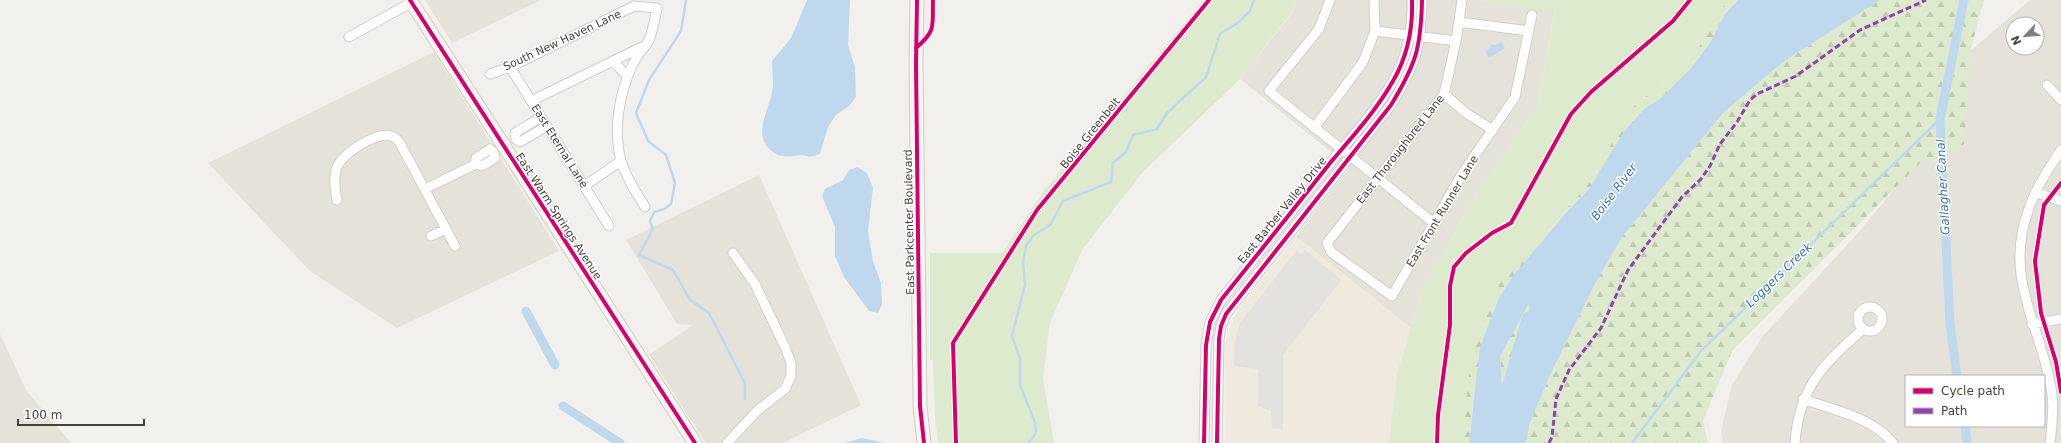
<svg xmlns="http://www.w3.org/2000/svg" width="2061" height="443" viewBox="0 0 2061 443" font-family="'DejaVu Sans',sans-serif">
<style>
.residential{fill:#e5e2da;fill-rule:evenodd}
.commercial{fill:#f0e9dd}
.forest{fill:url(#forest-firs)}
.park{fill:#ddeace}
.parking{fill:#e3e1dd}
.water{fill:#c0d8ed;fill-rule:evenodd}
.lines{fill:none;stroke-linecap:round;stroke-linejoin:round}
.stream{stroke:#c0d8ed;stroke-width:2.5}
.canal{stroke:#c0d8ed;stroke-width:9}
.river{stroke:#c0d8ed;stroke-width:15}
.street-casing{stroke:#d0cec9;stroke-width:11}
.secondary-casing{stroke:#d0cdc3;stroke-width:15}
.street{stroke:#fdfdfc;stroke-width:9}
.secondary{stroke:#f7f5f0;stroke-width:13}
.quiet{stroke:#8e44ad;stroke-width:3;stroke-dasharray:6 3;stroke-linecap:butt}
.cycleway-casing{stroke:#fff;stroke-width:6}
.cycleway{stroke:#d6006c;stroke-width:4}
.labels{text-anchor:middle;stroke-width:3;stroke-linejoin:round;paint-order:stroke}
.street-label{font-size:11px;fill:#474238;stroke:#fff}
.water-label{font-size:12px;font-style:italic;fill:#3674ae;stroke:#fff}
</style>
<defs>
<pattern id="forest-firs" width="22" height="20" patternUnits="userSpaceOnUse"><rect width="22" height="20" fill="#ddeace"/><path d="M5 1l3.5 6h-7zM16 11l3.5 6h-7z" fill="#bfcab2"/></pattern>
</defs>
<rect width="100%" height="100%" fill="#f2f0ec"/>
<path class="residential" d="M425,0h116l-89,43z
M1296,0h183l76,10 -18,97 -60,86 -54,95 -12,40 -115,-92 54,-69 -110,-88 52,-66z
M2030,0h31v443h-338l-2,-12 11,-46 30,-48 96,-104 58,-70 53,-111zM2013,24h24v24h-24zM1906,376h138v50h-138z
M434,52l125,199 -162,77 -87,-57 -102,-108z
M759,175l102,230 -78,38h-77l-57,-88 44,-30 -16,-1 -51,-84z
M0,334l26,56 45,53h-71z"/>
<path class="commercial" d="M1296,236l115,92 -14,46 -6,69h-165l-1,-100 11,-30z"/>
<path class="forest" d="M1699,0h39l-13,14 -15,29 -19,25 -31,31 -15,9 -56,81 -24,25 -92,191 -4,38h-25l14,-108z
M1880,0h104l-14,52 -6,92 -45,20 -187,187 -29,70 5,22h-182l4,-20 20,-48 46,-93 27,-46 100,-123 60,-51z
M1529,302l1,5 -6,18 -8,58 -9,21 -4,-3 -3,-44z"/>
<path class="park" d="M1204,0h92l-4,12 -52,67 -98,94 -60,77 -32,73 -7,56 11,64h-116l-3,-25 -2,-58h-3v-107h72l41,-61z
M1479,0h248l-34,57 -61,51 -46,80 -83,88 -31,73 -11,94h-72l8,-69 26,-86 54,-95 60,-86 18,-96z"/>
<path class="parking" d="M1305,250l36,30 -58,75v74h-11l-1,-18 -13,-5v-37l-24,-3v-21l6,-22 56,-72 5,3z"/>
<path class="water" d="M807,0h43l-2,45 7,22 1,30 -7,9 -13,9 -8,12 -8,27 -11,3c-10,-5 -22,3 -33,-3 -26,-15 -8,-41 -4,-62 2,-9 0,-21 0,-31l19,-23z
M1738,0h142l-97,62 -60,51 -100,123 -27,46 -46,93 -20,48 -4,20h-57l11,-96 19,-49 14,-22 52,-62 24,-25 34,-56 22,-25 15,-9 31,-31 19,-25 15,-29zM1529,303c2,8 -4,16 -5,24 -3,27 -4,52 -18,76l-3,-2 -3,-44z
M1501,42l4,6 -16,10 -4,-6 5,-4 1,-4 5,1z
M858,167l9,6 6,15 -5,43 5,30 8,22 1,21 -4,9 -9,-2 -25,-34 -9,-21v-29l-13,-31 3,-7 18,-9 6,-10z
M862,438l19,4 1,1h-38z"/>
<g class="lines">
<path class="stream" d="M686,0l-5,31 -32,49 -13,33 12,28 18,14 9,28 -4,21 -7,5 -10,3 -4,9 3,8 -14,26 34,15 17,30 19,13 36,70v16
M1028,443l8,-10 -1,-11 -15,-37v-26l-8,-23 13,-51 -2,-22 3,-17 8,-11 16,-10 13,-24 48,-19 2,-19 13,-11 7,-17 24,-6 10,-16 39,-36 14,-43 19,-12 11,-11 4,-11
M1632,443l69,-92 239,-232"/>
<path class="canal" d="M526,311l29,54
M1957,376l-7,-52 -10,-205 24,-119
M563,406l57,37
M1965,426l2,17"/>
<path class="river" d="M1493,443l36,-124"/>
<defs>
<path id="street" d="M1330,0l-11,29 -50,62 166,133
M1462,0l-6,41 -12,53 -117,149 4,9 61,44 70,-122 53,-77 17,-82
M1459,22l70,9
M1375,31l81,10
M349,37l63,-35
M510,67l99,159
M490,74l20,-7 124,-61 23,2c-2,10 -4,23 -8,32 -5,9 -13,16 -17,26 -13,28 -19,65 -11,95 5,17 15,31 24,46
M627,76l-14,-15 31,-15
M2047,85l14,15
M1444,94l22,19 27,17
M531,101l82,-40
M541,117l-26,16 1,6 4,3 27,-16
M1314,128l49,-66 12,-31 -1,-31
M490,149l4,4 1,5 -13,8 -6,-2v-6z
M584,186l37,-25
M425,189l51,-25
M2035,192l26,9
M337,200c-2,-10 -4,-23 0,-33 6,-14 40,-36 54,-31 6,2 9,6 11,11l53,99
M431,236l15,-7
M1858 319a12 12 0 1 1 24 0a12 12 0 1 1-24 0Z
M2032,324l29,-5
M1803,399c30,11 69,18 90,44
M727,443l31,-33 27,-21 6,-13v-13l-6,-16 -30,-63 -22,-31
M1204,443l2,-98 4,-23 11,-22c36,-45 73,-91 109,-137 22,-26 46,-52 63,-82 14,-24 20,-53 19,-81
M1217,443l2,-104 2,-13 5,-12 165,-209c25,-41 30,-57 31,-105
M1795,443c4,-57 28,-78 68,-114
M2050,443c2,-16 4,-32 2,-49 -9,-66 -49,-112 -24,-183 7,-22 20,-41 33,-61"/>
<path id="secondary" d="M410,0l285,443
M917,0l-1,64 4,342 4,37"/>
</defs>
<use href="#street" class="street-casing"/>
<use href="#secondary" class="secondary-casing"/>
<use href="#street" class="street"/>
<use href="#secondary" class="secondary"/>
<path class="quiet" d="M1549,443l3,-6 4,-38 13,-29 32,-42 27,-58 54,-73 19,-18 9,-13 10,-22 17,-22 13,-22 7,-6 39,-18 64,-46 66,-30"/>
<defs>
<path id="cycleway" d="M410,0l285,443
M917,0l-1,64 4,342 4,37
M916,48c21,-18 16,-22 17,-48
M2061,183l-17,22 -9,56 6,52 15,49 5,30
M956,443l-3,-100 84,-133 172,-210
M1204,443l2,-98 4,-23 11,-22c36,-45 73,-91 109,-137 22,-26 46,-52 63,-82 14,-24 20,-53 19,-81
M1217,443l2,-104 2,-13 5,-12 165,-209c25,-41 30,-57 31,-105
M1437,443l1,-28 12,-90v-39l4,-19 12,-14 26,-20 19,-10 60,-109 20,-22 82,-71 17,-21"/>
</defs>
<use href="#cycleway" class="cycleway-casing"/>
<use href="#cycleway" class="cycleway"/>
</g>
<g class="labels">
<g class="street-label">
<text transform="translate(562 40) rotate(-25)" y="4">South New Haven Lane</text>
<text transform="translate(1090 133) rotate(-51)" y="4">Boise Greenbelt</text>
<text transform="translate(560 146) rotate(58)" y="4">East Eternal Lane</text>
<text transform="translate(1400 149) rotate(-52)" y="4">East Thoroughbred Lane</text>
<text transform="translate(1282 210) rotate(-51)" y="4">East Barber Valley Drive</text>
<text transform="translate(1442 211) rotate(-59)" y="4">East Front Runner Lane</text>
<text transform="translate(559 216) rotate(57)" y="4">East Warm Springs Avenue</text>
<text transform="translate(909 222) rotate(-91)" y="4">East Parkcenter Boulevard</text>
</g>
<g class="water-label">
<text transform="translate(1943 187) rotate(-93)" y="4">Gallagher Canal</text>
<text transform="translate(1614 192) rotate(-53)" y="4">Boise River</text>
<text transform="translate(1779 275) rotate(-44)" y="4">Loggers Creek</text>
</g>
</g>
<rect x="1905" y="375" width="140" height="52" fill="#ffffff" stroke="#b5b3af"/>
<rect x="1913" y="388" width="20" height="6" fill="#d6006c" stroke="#b5b3af"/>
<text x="1941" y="395" font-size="12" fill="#474238">Cycle path</text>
<rect x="1913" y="408" width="20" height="6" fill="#8e44ad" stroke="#b5b3af"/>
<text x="1941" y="415" font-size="12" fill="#474238">Path</text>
<g transform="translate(2025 36) rotate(244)"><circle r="19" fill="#ffffff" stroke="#b5b3af"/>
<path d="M0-3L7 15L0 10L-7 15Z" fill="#837f77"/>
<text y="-6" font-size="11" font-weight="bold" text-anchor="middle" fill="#474238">N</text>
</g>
<path d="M18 419v6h126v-6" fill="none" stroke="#474238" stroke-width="2"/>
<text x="24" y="419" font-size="12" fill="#474238" stroke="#ffffff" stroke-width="3" paint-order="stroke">100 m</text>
</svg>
